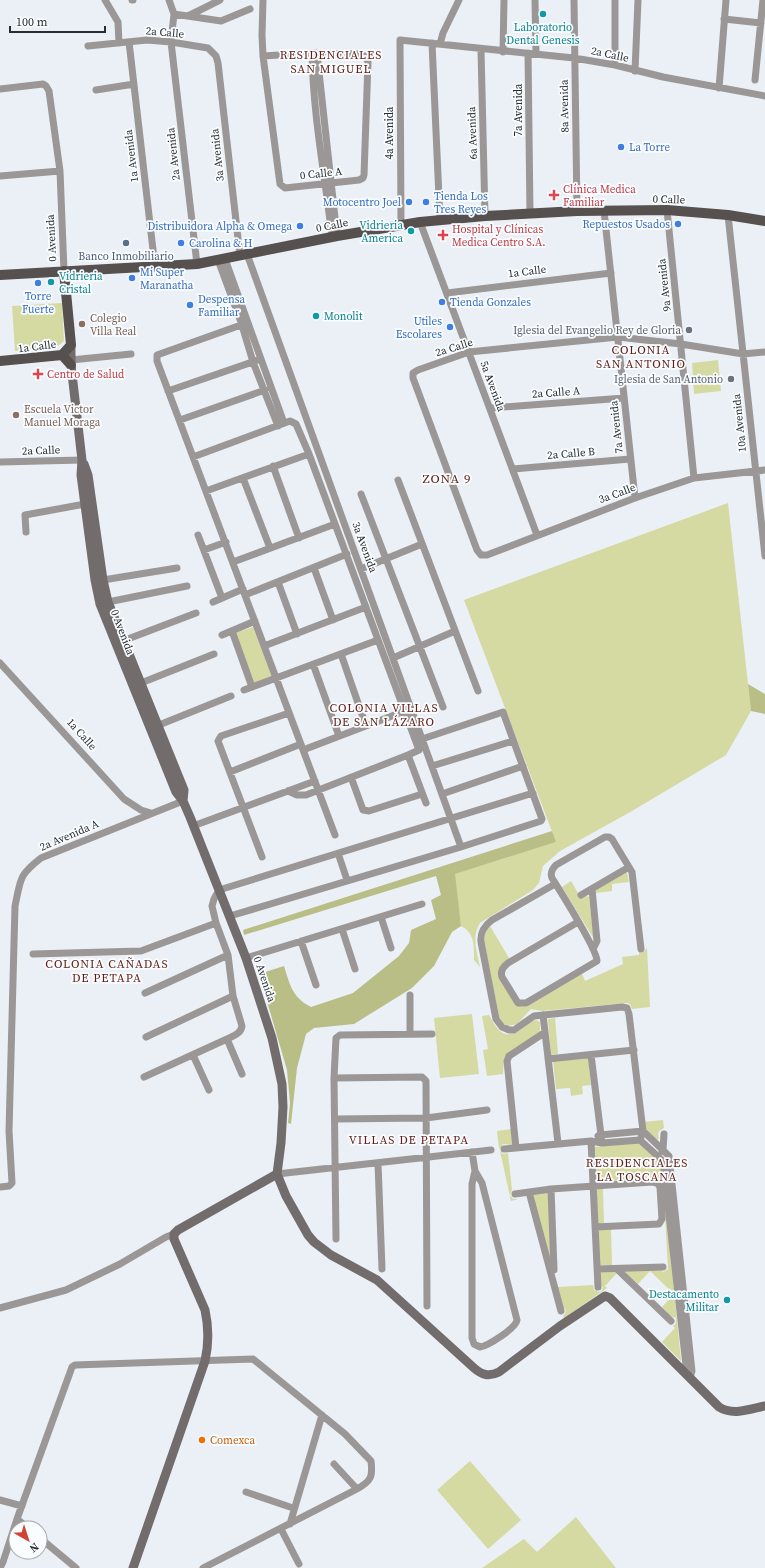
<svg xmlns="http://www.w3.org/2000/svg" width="765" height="1568" viewBox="0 0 765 1568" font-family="'Source Serif 4',serif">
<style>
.green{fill:#d4daa1}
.forest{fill:#b9be86}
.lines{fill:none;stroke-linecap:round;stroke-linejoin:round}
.minor{stroke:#9a9796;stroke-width:7}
.secondary{stroke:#726d6c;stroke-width:9}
.primary{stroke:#56504f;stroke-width:10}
.culture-dot{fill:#0f9aa8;stroke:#fafdff;stroke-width:1.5}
.shop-dot{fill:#3f7fe0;stroke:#fafdff;stroke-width:1.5}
.health-dot{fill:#e0444e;stroke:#fafdff;stroke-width:1.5}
.service-dot{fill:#5c6f8a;stroke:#fafdff;stroke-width:1.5}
.education-dot{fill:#8d6e63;stroke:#fafdff;stroke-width:1.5}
.worship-dot{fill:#6b7280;stroke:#fafdff;stroke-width:1.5}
.food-dot{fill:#e8710a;stroke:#fafdff;stroke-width:1.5}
.labels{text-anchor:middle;stroke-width:3.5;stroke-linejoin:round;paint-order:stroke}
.culture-label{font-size:11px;fill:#0d838f;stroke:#fafdff;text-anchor:end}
.street-label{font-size:11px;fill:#2a2c2e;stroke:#fafdff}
.shop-label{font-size:11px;fill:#366cbe;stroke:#fafdff;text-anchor:start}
.health-label{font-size:11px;fill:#be3a42;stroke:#fafdff;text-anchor:start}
.service-label{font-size:11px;fill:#4e5e75;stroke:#fafdff}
.education-label{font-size:11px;fill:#785e54;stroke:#fafdff;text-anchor:start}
.worship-label{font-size:11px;fill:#5b616d;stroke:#fafdff;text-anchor:end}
.food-label{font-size:11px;fill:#c56008;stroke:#fafdff;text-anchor:start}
.neighbourhood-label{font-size:12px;letter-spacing:1px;fill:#611d14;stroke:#fafdff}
.quarter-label{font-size:13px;letter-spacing:1px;fill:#611d14;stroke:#fafdff}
</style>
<rect width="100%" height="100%" fill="#eaf0f5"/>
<path class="green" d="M62,303l2,38 -8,7 -41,3 -3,-45z
M718,360l3,31 -27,3 -2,-31z
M728,503l23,208 -25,44 -94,56 -72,40 -17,15 -4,17 -6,7 -53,33c-9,14 -3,29 0,44l-6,-7c0,-14 1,-27 -13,-34l-7,-52 102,-32 -92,-242z
M253,627l19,49 -18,7 -19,-50z
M627,872l2,10 -17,2v7l-17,2v-3z
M571,881l10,17 5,-2 3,1 5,42 -32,-52z
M490,926l19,32 -6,5 -3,16 15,25 67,-30 3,7 38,-17 -1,-7 17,-2v-2l5,-1 3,-4 3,59 -18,2 -2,-5 -3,-1 -85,8 -11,-2 -14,15 -9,2 -4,-2 -5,-7 -15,-76 2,-10z
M472,1014l7,60 -39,4 -6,-60z
M489,1015c9,16 15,27 34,13 4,-3 8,-7 13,-8l4,2v10l-36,26 -1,16 -16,2 -4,-26 5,-1 -6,-33z
M555,1018l3,36 -7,1 -3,-36z
M588,1057l3,28 -9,1 1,8 -12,2 -1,-8 -14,1 -3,-28z
M663,1120l1,8 -5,3 -1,3 1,4 -2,2 -12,-12 -1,-6z
M511,1129l2,16 -10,-1 -4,5 -2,-18z
M638,1142l24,22 19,197 -19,-19 13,-14 -2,-2 3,-3v-5l-6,-2 -8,-9 12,-13 -24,-23 -12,13 -15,-14 36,-1 4,3 5,-3 -5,-91 -67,4 -1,-35z
M500,1151l3,3 5,-1 4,37 -2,5 3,4h5l-7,2z
M596,1188h7l1,36h-7z
M551,1189l3,93 -25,-90z
M611,1229l1,36h-13l-1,-35z
M599,1272h17l1,1 -12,13 2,2 -43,30 -1,-2 2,-2 1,-4 -3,-3 -6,-20 36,-2 1,5 6,2 2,-2 1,-3 -4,-4z
M470,1461l51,59 -33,29 -51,-59z
M576,1517l40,51h-134l42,-29 13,13z"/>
<path class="forest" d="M748,684l17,10v20l-14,-3z
M552,831l4,11 -101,32 6,52 -9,6 -18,34 -22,22 -58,36 -40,4 -8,6 -9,34 -6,56 -3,-1 2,-20 -3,-33 -28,-96 25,-8c6,19 8,31 27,41l42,-14 46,-37 10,-13 2,-13 25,-11 -5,-19 10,-5 -5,-19 -192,59 -1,-5z"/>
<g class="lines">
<path class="minor" d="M105,0l13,22 1,21
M132,0h1
M169,0l5,14 -3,28 26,222
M535,0l1,53
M574,0l3,211
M615,0v65
M174,14l47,7 29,-12
M188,16l32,-16
M724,19l37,4
M129,42l26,225
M432,43l8,177
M440,44l3,-11 16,-33
M88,46l59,-6 24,2 37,6 8,8 2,7 22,193
M481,50l4,166
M503,52l1,-52
M312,53c1,62 13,123 20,184
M528,53l2,161
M317,54l20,182
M263,56l49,-3 49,1 5,3 2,5 -4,113 -1,3 -4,2 -74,8 -5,-4 -17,-128 -1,-21 1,-35
M635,71l3,-71
M755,80l8,-80
M719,88l7,-88
M0,89l43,-5 3,2 3,5 11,80 4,100
M96,90l38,-6
M0,176l60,-5
M667,210l27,268
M604,211l31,287
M728,215l37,341
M420,222l117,313
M401,225l-1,-185 174,18 41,7 48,12 102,19
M247,254l214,593
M225,259l59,164
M218,260l23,62 12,40 25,64
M447,293l164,-20
M241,325l-84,30v6l178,474
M765,352l-22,2 -62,-10 -63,-7 -149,15 -51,18 -5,3v5l64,172 4,5h6l148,-57 59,-20 71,-8
M71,360l60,-6
M168,391l90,-31
M490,408l134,-10
M180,420l85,-30
M193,457l97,-36 6,3 13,30 110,296 -11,5 -102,40h-9l-9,-4
M0,462l82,-2
M273,466l26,72
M513,469l117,-10
M243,478l27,70
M398,480l80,211
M206,491l103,-37
M361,494l82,213
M26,532l-1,-17 60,-11
M198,535l24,63
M204,550l22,-8
M233,562l102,-38
M314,568l19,52
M361,569l61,-25
M103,580l74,-12
M278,582l19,52
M245,595l102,-41
M108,602l79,-16
M213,602l30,-13
M232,631l20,56
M222,635l33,-14
M120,642l76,-29
M264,646l102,-39
M341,654l25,72
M393,658l62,-27
M0,663l124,136 17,11 10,3
M313,664l26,72
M141,683l73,-29
M244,690l134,-50
M154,727l77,-31
M303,750l102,-39
M408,755l18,48
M432,766l81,-25
M230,772l71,-28
M351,777l12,33 6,1 53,-17
M442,794l81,-28
M193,826l122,-45
M338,853l9,27
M262,857l-44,-116 3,-5 68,-23
M555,884l-63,36c-8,6 -12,12 -11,22l15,77 6,8 7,3h5l20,-14 88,-9 5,1 2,6 14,117 -3,9
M592,889l5,52 -4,8
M581,895l48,-28
M230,916l231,-69 80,-26 1,-2 -39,-107 -81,27
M381,917l10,31
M578,922l-70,41c-4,3 -8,8 -6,14l16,26h8l71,-42c0,-12 -37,-70 -45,-83 -2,-5 0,-9 4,-13l49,-28h4l3,2 20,33 9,77
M342,929l13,40
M301,941l15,44
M33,954l108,-3 75,-28
M246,958l176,-54
M145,993l83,-38
M410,995v39
M543,1015l15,128
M146,1037l87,-41
M227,1039l15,35
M193,1055l16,35
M591,1055l11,88
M548,1059l86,-9
M144,1077l83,-38c6,-3 14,-5 15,-13l-9,-30 -5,-41 -12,-32 -4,-17 2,-7 5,-9 314,-97
M334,1078l88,-1 4,4 1,225
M335,1119l91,-1 61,-8
M643,1131l26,25 23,215 -2,7
M598,1136l2,-1 43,-4
M640,1140l23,21 23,204 -2,7
M591,1141l7,146
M516,1148l-9,-87 2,-5 35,-23
M504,1149l87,-8 11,2 38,-3
M662,1151l1,-1 1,-16
M472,1152l3,19 -3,13v154l2,6 6,3c8,-1 36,-19 37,-27l-35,-137 -7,-12
M378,1163l4,106
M277,1174l214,-24
M0,1187l9,-1 3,-3 -3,-52 6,-225c6,-27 3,-30 26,-48l142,-57
M551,1189l3,81
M529,1192l32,119
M515,1194l36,-5 101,-7 5,1 3,4 2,32 -3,5 -64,3
M336,1239l-2,-161 2,-40 4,-3 92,-1
M597,1269l66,-2
M617,1269l54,52
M0,1308l66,-18 54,-26 46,-27 8,-3
M334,1464l23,25
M246,1492l47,16
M0,1500l22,6
M17,1519l11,9
M290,1524l32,-109
M281,1529l18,35
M40,1538l36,30
M0,1568l3,-6 14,-43 55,-152 3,-2 178,-6 92,75 26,27c2,16 0,20 -14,28l-154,79"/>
<path class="secondary" d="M71,345v20l11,95 -1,15 14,105 5,24 76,188 7,9 7,16 56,141 26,80 10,46 1,23 -2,36 -4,31 9,22 22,39 6,7 17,13 46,25 97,88c8,7 15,9 25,4l61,-46 45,-30 5,2 109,109c14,9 31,2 46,-1
M84,464l4,11 15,105 5,22 76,188 -1,11
M133,1568l72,-207c4,-18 4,-33 0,-51l-31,-71v-5l4,-4 99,-56"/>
<path class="primary" d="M0,275l197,-11 140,-28 83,-14 65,-6 92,-5 90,-1 61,5 37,6
M62,355l9,10
M0,361l62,-6 9,-10 -7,-74"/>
</g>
<g class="culture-dot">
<circle cx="543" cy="14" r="4"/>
<circle cx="411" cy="231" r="4"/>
<circle cx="51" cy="282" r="4"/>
<circle cx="316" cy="316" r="4"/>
<circle cx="727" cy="1300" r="4"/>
</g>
<g class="shop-dot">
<circle cx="621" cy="147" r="4"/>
<circle cx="409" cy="202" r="4"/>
<circle cx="426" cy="202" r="4"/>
<circle cx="678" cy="224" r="4"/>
<circle cx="300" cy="226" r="4"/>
<circle cx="181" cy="243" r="4"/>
<circle cx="132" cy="278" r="4"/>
<circle cx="38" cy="283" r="4"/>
<circle cx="442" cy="302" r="4"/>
<circle cx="190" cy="305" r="4"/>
<circle cx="450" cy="327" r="4"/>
</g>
<g class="health-dot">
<path d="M552 189h4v4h4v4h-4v4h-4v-4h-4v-4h4z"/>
<path d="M441 229h4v4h4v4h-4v4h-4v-4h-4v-4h4z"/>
<path d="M36 368h4v4h4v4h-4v4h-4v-4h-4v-4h4z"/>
</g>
<circle class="service-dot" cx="126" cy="243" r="4"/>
<g class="education-dot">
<circle cx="82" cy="324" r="4"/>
<circle cx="16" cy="415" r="4"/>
</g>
<g class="worship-dot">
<circle cx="689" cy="330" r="4"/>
<circle cx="731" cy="379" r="4"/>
</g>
<circle class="food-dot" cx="202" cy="1440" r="4"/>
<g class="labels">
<g class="culture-label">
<text x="543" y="31" text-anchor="middle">Laboratorio<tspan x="543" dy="13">Dental Genesis</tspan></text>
<text x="403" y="229">Vidrieria<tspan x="403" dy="13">America</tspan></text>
<text x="59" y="280" text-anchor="start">Vidrieria<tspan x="59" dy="13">Cristal</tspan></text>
<text x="324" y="320" text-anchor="start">Monolit</text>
<text x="719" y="1298">Destacamento<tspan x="719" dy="13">Militar</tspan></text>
</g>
<g class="street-label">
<text transform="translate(165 32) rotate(5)" y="4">2a Calle</text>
<text transform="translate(610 54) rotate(12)" y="4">2a Calle</text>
<text transform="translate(564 106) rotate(-91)" y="4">8a Avenida</text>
<text transform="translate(518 110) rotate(-90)" y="4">7a Avenida</text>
<text transform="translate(389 133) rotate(-90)" y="4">4a Avenida</text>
<text transform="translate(472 133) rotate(-92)" y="4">6a Avenida</text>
<text transform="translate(173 154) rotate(-96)" y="4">2a Avenida</text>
<text transform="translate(217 155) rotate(-96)" y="4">3a Avenida</text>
<text transform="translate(131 156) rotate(-97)" y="4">1a Avenida</text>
<text transform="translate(321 173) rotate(-6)" y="4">0 Calle A</text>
<text transform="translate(669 199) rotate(2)" y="4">0 Calle</text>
<text transform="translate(332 225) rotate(-11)" y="4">0 Calle</text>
<text transform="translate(51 238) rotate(-93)" y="4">0 Avenida</text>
<text transform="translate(527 271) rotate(-7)" y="4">1a Calle</text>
<text transform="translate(664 285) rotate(-96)" y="4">9a Avenida</text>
<text transform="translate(37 346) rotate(-7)" y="4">1a Calle</text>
<text transform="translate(454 347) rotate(-17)" y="4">2a Calle</text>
<text transform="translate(493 386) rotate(70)" y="4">5a Avenida</text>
<text transform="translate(556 392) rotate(-4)" y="4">2a Calle A</text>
<text transform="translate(739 423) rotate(-96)" y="4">10a Avenida</text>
<text transform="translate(616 427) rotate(-96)" y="4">7a Avenida</text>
<text transform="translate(41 450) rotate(-2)" y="4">2a Calle</text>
<text transform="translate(571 453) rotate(-5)" y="4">2a Calle B</text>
<text transform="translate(617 493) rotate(-20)" y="4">3a Calle</text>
<text transform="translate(365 547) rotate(70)" y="4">3a Avenida</text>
<text transform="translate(123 632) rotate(69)" y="4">0 Avenida</text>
<text transform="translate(82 734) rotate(48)" y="4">1a Calle</text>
<text transform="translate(69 835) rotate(-23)" y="4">2a Avenida A</text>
<text transform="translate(265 979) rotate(71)" y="4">0 Avenida</text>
</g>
<g class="shop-label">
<text x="629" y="151">La Torre</text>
<text x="434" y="200">Tienda Los<tspan x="434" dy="13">Tres Reyes</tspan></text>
<text x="401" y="206" text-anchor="end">Motocentro Joel</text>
<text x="670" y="228" text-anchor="end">Repuestos Usados</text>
<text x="292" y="230" text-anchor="end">Distribuidora Alpha &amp; Omega</text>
<text x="189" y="247">Carolina &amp; H</text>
<text x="140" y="276">Mi Super<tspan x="140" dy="13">Maranatha</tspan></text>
<text x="38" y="300" text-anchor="middle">Torre<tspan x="38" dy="13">Fuerte</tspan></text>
<text x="198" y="303">Despensa<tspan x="198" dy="13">Familiar</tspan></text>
<text x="450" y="306">Tienda Gonzales</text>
<text x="442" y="325" text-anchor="end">Utiles<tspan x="442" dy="13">Escolares</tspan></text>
</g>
<g class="health-label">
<text x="563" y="193">Clínica Medica<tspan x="563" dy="13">Familiar</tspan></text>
<text x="452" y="233">Hospital y Clínicas<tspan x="452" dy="13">Medica Centro S.A.</tspan></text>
<text x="47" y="378">Centro de Salud</text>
</g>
<g class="service-label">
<text x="126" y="260">Banco Inmobiliario</text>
</g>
<g class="education-label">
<text x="90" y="322">Colegio<tspan x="90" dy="13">Villa Real</tspan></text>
<text x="24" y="413">Escuela Victor<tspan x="24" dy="13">Manuel Moraga</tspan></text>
</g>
<g class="worship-label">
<text x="681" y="334">Iglesia del Evangelio Rey de Gloria</text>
<text x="723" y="383">Iglesia de San Antonio</text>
</g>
<g class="food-label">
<text x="210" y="1444">Comexca</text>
</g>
<g class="neighbourhood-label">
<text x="331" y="59">RESIDENCIALES<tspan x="331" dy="14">SAN MIGUEL</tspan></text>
<text x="641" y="354">COLONIA<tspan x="641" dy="14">SAN ANTONIO</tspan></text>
<text x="384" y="712">COLONIA VILLAS<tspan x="384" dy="14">DE SAN LÁZARO</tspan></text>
<text x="107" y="968">COLONIA CAÑADAS<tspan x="107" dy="14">DE PETAPA</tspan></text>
<text x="409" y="1144">VILLAS DE PETAPA</text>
<text x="637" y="1167">RESIDENCIALES<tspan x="637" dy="14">LA TOSCANA</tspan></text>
</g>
<g class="quarter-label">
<text x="447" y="483">ZONA 9</text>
</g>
</g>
<g transform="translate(28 1540) rotate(141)"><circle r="19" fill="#fafdff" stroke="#a7a9ab"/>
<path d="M0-3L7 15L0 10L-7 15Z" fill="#d14431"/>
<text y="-6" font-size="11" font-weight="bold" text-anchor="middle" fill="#2a2c2e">N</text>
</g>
<path d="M10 26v6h95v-6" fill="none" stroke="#2a2c2e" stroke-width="2"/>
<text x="16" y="26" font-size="12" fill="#2a2c2e" stroke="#fafdff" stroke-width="3" paint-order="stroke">100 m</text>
</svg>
